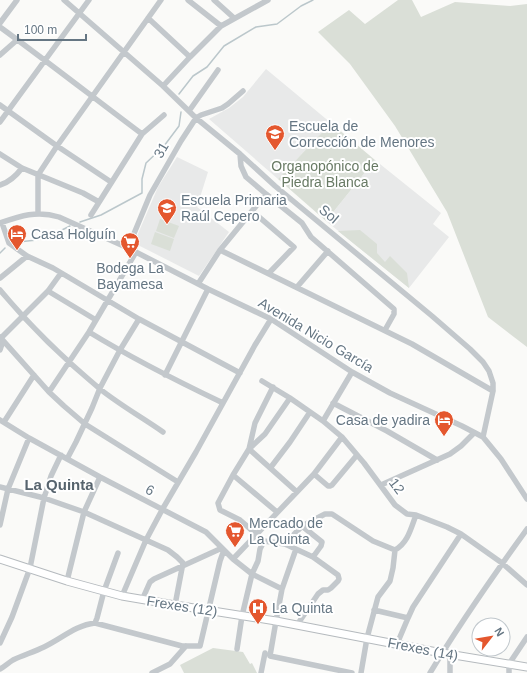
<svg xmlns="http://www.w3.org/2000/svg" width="527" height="673" viewBox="0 0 527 673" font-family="Arial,sans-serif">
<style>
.built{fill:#e8e9e9}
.green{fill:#dadfd7}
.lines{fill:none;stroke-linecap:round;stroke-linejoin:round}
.stream{stroke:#bbc7cb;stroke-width:1.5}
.major-casing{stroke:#b5babe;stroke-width:9}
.minor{stroke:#c3c8cc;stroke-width:5.5}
.major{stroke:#fff;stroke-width:7}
.labels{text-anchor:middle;stroke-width:4;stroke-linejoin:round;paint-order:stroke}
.poi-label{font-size:14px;fill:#657683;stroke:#fff;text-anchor:start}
.street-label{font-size:14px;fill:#657683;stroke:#fff}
.park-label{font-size:14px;fill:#687a64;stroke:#fff}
.neighbourhood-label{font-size:15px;font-weight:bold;fill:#57646e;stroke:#fff}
</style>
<rect width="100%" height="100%" fill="#fafaf8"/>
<path class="built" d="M266,69l65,54 -53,56 -69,-60 20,-11 14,-11z
M177,157l31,15 -11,35 32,25 -30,44 -65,-33 24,-56z
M375,160l66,53 -8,11 16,13 -40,51 -83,-67z"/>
<path class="green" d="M398,0h14l9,17 34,-15 55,4 17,-2v343l-39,-30 -41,-105 -52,-86 -45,-62 -32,-32 31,-22 16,14z
M331,123l44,37 -49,61 -48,-42z
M160,219l19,7 -5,12 -18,-7z
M360,230l17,14v9l8,9 5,-6 17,17 2,15 -71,-57z
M155,232l19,7 -4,12 -19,-7z
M213,648l30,4 7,12 2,-1 5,10h-73l-4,-8z"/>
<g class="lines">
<path class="stream" d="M179,94l14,-18 14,-9 17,-21 32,-19 21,-3 24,-18 12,-6
M80,222l21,-7 41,-22v-14l4,-16 18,-17 15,-20 2,-14
M18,242l19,-2 25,-10 8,-4
M0,253l5,-5"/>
<defs>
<path id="major" d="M0,559l67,22 55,15 53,9 101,16 166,32 85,14"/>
</defs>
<use href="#major" class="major-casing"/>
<path class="minor" d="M64,0l99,86 33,32 44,36 35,32 157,130 38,33 13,13 6,9 4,12v8l-10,46
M188,0l33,26
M214,0l20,18
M148,18l42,39
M0,23l17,-23
M0,27c48,35 94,71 142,107
M0,55l17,-15
M163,86l27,-29 31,-31 47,-26
M0,105l57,41 54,36
M189,111l29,-41
M0,122l89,-122
M0,154l22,14 61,25 16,9
M240,154l1,12 5,11 20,17 36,29 9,14 83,72v5l-9,16
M0,185c10,-3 16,-9 22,-17
M252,211l42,36 -25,26
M38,213v-38l19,-29 104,-146
M91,215l51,-81 22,-19
M0,223c20,-7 37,-13 59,-6l69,31 80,41 63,30 81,53 38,21 72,33 21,11 18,22 26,40
M2,223l7,20 18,13 26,12 86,51 101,54
M128,248l22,-53 31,-54 15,-23 5,-3 21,-7 6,-4 15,-13
M220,250l192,94 81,47
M0,278l27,-22
M198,284l22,-34 46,-56
M297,287l31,-36
M0,290c30,36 64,69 100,99 20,16 43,29 63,43
M48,291l48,29
M89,332c44,27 88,49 134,71
M0,337l49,55 15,14 21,18 40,25 53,33
M1,338l47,-47 13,-18
M0,350l3,-9
M165,375l43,-86
M262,381l28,17 33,23 19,16 22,26 31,42 12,9 9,1 31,12 14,7 41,29 25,22
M49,392l40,-60 47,-80
M290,398l-25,36 -16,15 -16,26 -15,28 2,7 20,10 24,21 21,3 28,13 25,18 1,4 -1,2 -7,7 -3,2h-5l-5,4 -21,31
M333,403l54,28 50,29
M0,420l29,18 71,39 106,55 27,27 19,15 30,15
M323,421l29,-49
M4,422l30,-47
M249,449l6,-26 18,-36
M249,449l48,43
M67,459l9,-17 16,-34 8,-20 20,-38 19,-31
M271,467l19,-25 20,-30
M314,474l14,12h2l2,-1 25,-30
M233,475l44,37
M381,485l69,-31 11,-8 13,-13
M0,487l44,11 40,14 84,38 9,7 6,6 -8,42
M0,525l8,-36 21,-51
M302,526l20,16 -1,4 -8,11
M285,544l17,-18 23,-12h7l41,27 22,9
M296,549l-14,40 -6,32 -6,35 82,17
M395,550c13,-7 16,-22 21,-35
M233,559l81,-85 28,-37
M67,581l17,-69 16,-35
M122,596l24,-56 16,-30 34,-58 59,-107 16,-26
M142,600l8,-18 4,-3 68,-31
M374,610l34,8
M95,623l2,-5 7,-27 14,-38
M0,643l12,-26 18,-49 14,-70 7,-22 10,-21
M397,644l11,-26 5,-11 48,-73
M237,649l5,-33 10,-42 6,-13 2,-12 4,-8
M0,669c4,-2 8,-6 13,-9 10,-5 21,-8 31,-13 17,-8 32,-22 51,-24l87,23h18l20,-85 4,-11
M152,673l18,-9 16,-18
M261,673l4,-20
M361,673l6,-35 11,-41 12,-16 3,-13 2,-18
M430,673c30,-50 63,-97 97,-144
M450,673v-19
M509,673v-9l18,-27"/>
<use href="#major" class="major"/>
</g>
<defs>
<symbol id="school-pin" viewBox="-11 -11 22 30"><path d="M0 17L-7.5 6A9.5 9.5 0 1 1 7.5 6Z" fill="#e4572e" stroke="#fff"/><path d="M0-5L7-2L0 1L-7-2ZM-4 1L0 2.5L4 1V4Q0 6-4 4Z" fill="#fff"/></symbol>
<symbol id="hotel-pin" viewBox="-11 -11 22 30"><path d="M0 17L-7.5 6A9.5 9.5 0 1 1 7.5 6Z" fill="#e4572e" stroke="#fff"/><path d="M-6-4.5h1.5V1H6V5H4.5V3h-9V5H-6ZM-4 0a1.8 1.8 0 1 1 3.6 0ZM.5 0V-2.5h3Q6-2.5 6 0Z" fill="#fff"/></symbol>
<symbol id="supermarket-pin" viewBox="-11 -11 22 30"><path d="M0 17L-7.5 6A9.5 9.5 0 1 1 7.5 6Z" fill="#e4572e" stroke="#fff"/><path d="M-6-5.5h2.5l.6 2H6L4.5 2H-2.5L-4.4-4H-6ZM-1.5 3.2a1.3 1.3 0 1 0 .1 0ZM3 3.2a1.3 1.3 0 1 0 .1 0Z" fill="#fff"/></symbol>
<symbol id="hospital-pin" viewBox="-11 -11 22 30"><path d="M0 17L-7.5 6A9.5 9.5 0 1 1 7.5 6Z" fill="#e4572e" stroke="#fff"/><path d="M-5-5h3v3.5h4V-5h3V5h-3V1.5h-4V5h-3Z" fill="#fff"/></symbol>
</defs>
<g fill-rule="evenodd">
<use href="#school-pin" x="264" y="123" width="22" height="30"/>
<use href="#school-pin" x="156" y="197" width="22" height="30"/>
<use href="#hotel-pin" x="6" y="223" width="22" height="30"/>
<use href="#supermarket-pin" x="119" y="231" width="22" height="30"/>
<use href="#hotel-pin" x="433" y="409" width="22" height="30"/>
<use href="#supermarket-pin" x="224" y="520" width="22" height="30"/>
<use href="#hospital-pin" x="247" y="597" width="22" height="30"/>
</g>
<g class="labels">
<g class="poi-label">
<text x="289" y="131">Escuela de<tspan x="289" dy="16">Corrección de Menores</tspan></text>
<text x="181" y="205">Escuela Primaria<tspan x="181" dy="16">Raúl Cepero</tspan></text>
<text x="31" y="239">Casa Holguín</text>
<text x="130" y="273" text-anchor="middle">Bodega La<tspan x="130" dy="16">Bayamesa</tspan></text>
<text x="430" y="425" text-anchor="end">Casa de yadira</text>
<text x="249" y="528">Mercado de<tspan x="249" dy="16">La Quinta</tspan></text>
<text x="272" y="613">La Quinta</text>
</g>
<g class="street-label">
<text transform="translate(161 150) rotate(-60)" y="5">31</text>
<text transform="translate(329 214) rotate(40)" y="5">Sol</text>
<text transform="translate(316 335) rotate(31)" y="5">Avenida Nicio García</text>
<text transform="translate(397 486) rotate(53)" y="5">12</text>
<text transform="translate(150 490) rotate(28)" y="5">6</text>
<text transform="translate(182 606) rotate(9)" y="5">Frexes (12)</text>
<text transform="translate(423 649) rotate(11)" y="5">Frexes (14)</text>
</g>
<g class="park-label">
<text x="325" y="171">Organopónico de<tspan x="325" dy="16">Piedra Blanca</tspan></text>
</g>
<g class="neighbourhood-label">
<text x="59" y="490">La Quinta</text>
</g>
</g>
<g transform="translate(491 637) rotate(59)"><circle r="19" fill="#ffffff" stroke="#c1c8cd"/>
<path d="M0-3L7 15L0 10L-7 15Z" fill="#e4572e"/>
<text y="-6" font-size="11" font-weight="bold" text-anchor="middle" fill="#657683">N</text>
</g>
<path d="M18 34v6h68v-6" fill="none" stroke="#657683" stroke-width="2"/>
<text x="24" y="34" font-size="12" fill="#657683" stroke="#ffffff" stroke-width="3" paint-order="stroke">100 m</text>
</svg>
